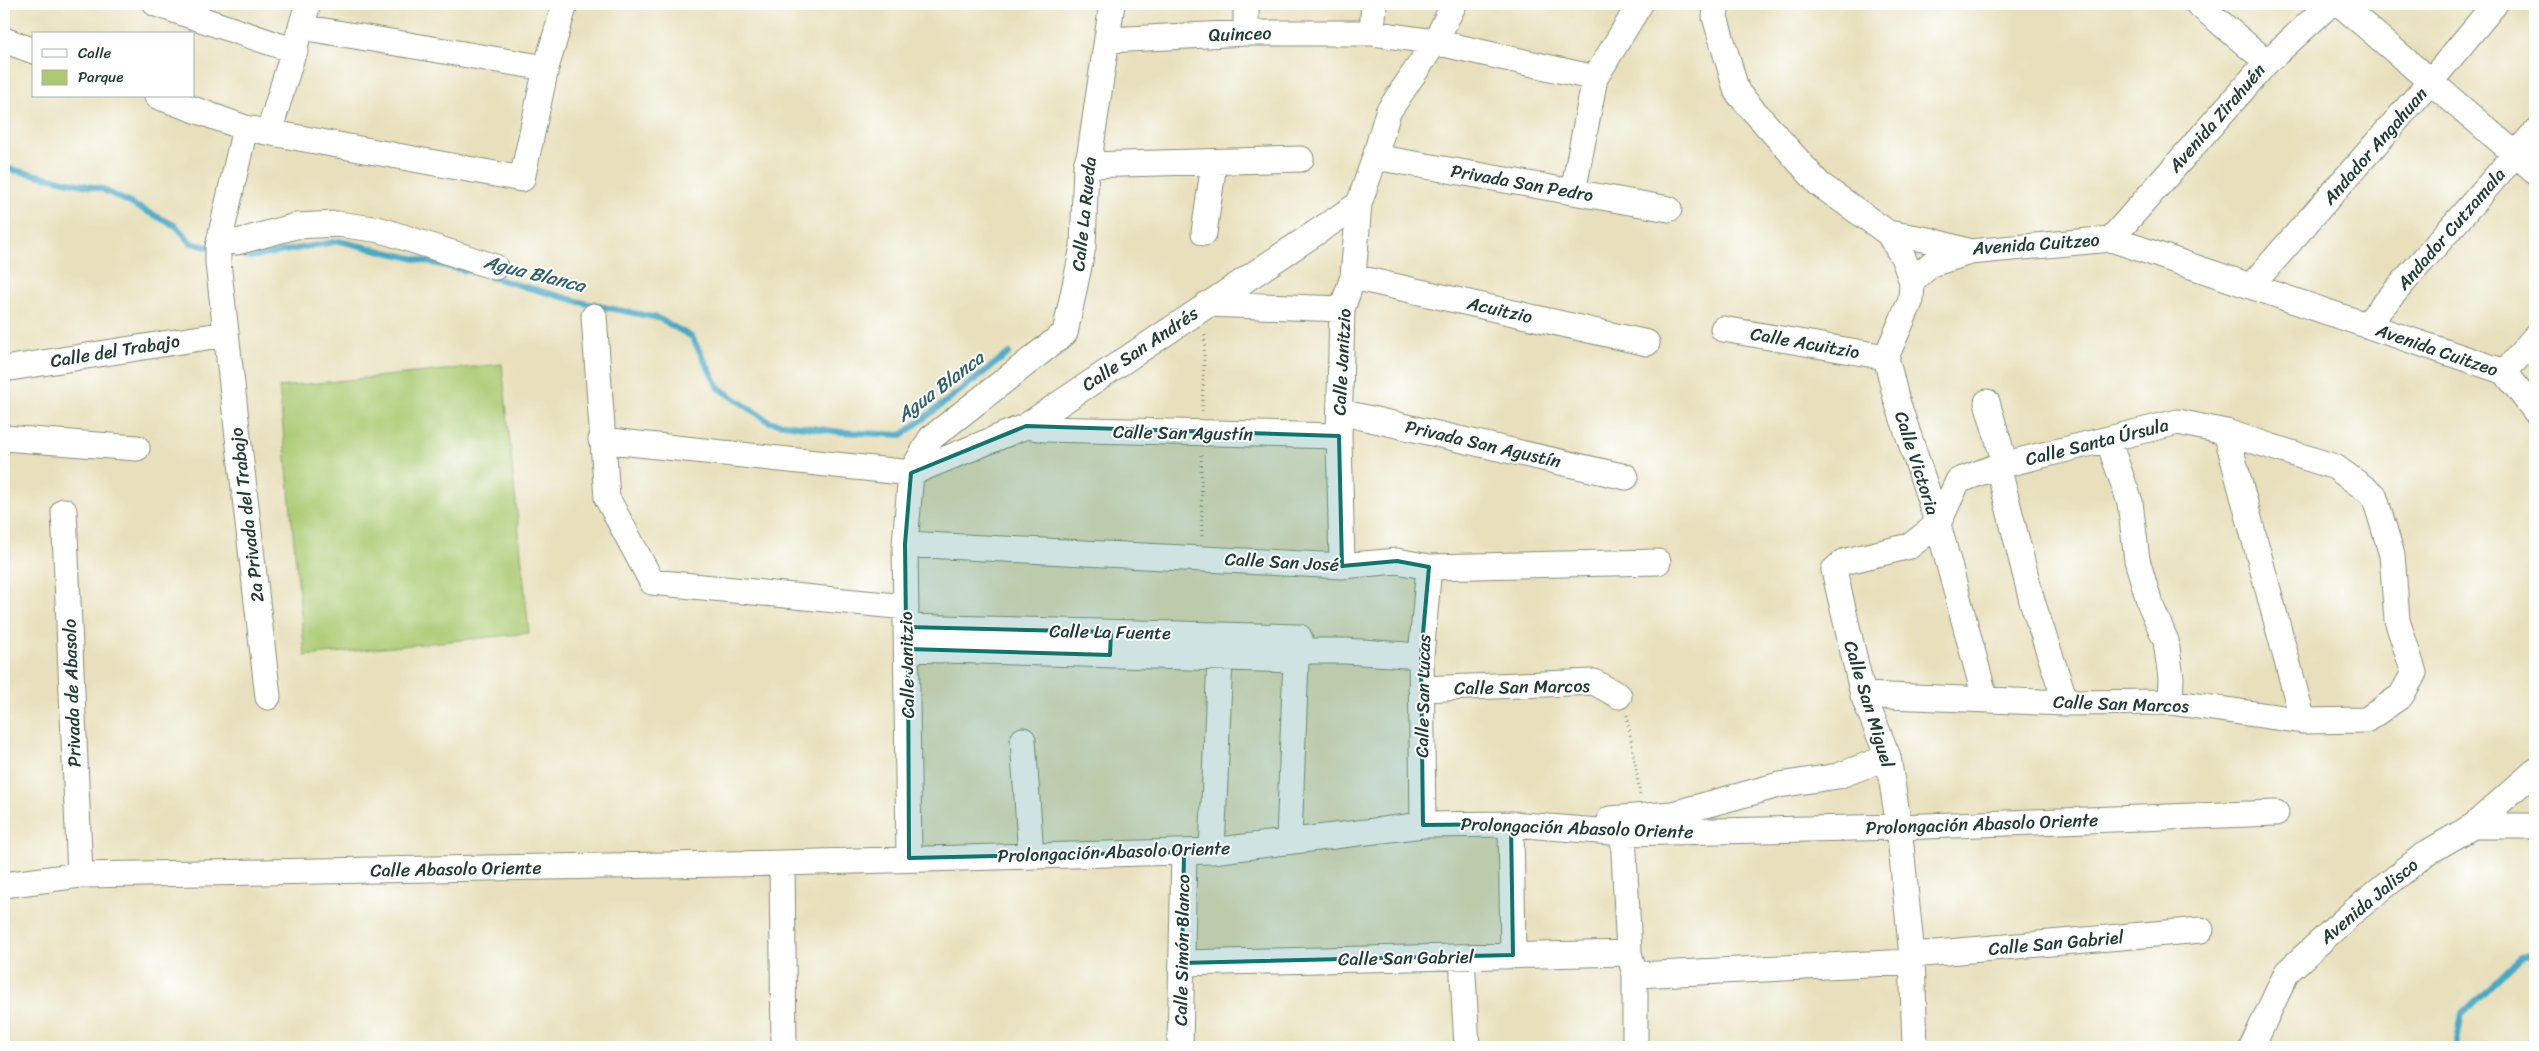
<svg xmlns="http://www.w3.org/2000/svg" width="2539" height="1051" viewBox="0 0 2539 1051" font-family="Sriracha,sans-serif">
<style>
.green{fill:#abca72;stroke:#658453}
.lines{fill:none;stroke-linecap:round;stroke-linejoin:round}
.stream{stroke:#45a8c5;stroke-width:6}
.minor-casing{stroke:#848e78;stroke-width:27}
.path{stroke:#848e78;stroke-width:3;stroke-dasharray:1 4;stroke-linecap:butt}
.minor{stroke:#fff;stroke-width:25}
.marked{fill:#0f766e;fill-opacity:0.2;stroke:#0f766e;stroke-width:4;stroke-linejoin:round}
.labels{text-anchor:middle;stroke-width:4;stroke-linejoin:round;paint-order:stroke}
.street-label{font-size:18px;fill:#1f3d34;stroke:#fff}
.water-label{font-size:19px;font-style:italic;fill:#2c6267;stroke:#fff}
</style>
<rect width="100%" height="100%" fill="#fff"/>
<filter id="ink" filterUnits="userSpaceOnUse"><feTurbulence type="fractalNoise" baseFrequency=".02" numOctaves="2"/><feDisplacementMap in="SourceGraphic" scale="10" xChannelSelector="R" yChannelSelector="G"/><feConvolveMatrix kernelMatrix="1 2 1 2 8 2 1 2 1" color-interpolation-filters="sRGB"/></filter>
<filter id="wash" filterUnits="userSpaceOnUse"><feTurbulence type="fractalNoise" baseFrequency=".0096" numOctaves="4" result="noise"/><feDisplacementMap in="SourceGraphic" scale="20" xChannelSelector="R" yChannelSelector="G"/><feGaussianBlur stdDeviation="1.12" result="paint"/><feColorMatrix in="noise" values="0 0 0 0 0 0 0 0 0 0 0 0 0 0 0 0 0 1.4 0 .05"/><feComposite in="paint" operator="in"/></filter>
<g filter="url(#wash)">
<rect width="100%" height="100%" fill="#e8e0bc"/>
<path class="green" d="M502,364l27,269 -224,23 -26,-269z"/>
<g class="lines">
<path class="stream" d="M4,168l98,21 74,37 15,17 21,5
M229,252l21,5 89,-16 137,32
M490,277l94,26 74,15 34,19 27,51 51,34 71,10 61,3 107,-82
M2456,1047l6,-33 58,-57 15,-3"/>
</g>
</g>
<g filter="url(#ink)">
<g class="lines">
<defs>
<path id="minor" d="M156,4l139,47
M1717,4l-2,13 22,75 82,92 69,49 41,7 41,12 141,-13 394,133 30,39
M2198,4l69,58
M2340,4l195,167
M301,27l245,41
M1246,33v-29
M1372,33l2,-29
M4,40l30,11
M1108,40l138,-7h126l63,9 160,36
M157,96l88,32 277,51 24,-111 19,-64
M245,128l-27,119v16l50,434
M269,132l39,-128
M1375,157l294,52
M1086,165l215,-6
M1573,192l22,-114 45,-74
M1204,233l10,-70
M1888,233l15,24 9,25 -1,18 -25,57 10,41 42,126 47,174
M220,239l17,3 59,-16 42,-2 43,6 114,37
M2111,239l156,-177 63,-58
M1353,277l294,66
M1912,282l19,-18 39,-12
M2251,286l180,-205 64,-77
M1207,304l135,5
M594,316l13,182 45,84 254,25
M2366,325l169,-193
M1723,329l163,28
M4,369l222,-35
M2505,372l30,-35
M1987,402l18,62
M1340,412l286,65
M1026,426l18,3 295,7
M2226,432l77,289
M4,438l133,10
M601,440l310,33 115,-47 333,-222
M2108,440l22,62 7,58 13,44 16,37 5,37 -1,24
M1998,466l34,135 34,102
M64,511l16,364
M905,544l437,22 55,-5 32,6 229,-5
M1342,566l-3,-130 3,-127 11,-32 6,-73 16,-47 13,-45 47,-70 19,-38
M906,627l393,10 5,14 -8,9 -7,180
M908,649l388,11
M1304,651h42l75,5
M1421,689l173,-7 25,14
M1863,695l203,8 104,-1 133,19 63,-1 35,-24 13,-23 -17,-53 -5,-65 -18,-60 -39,-28 -109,-35 -48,-10 -180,44 -40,15 -20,43 -28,22 -67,16 -9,8 29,125 25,62 11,70 13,128 3,92
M1023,740l8,116
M1610,819l62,-5 107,-29 59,-9 50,-19
M1511,824l2,131
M1423,825l-2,-169 8,-89
M2473,826l62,-55
M1623,833l6,120 6,22v72
M1212,851l8,-193
M909,858l-4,-314 6,-71 20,-35 134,-105 18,-86 3,-82 4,-12 22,-149
M782,863l2,184
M4,885l76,-10 702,-12 430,-12 211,-26 88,-1 112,9 276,-6 377,-14
M1912,955l289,-25
M1462,957l5,90
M1182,963l447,-10
M1635,975l276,-13
M1180,1047l4,-195
M2252,1047l35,-75 67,-61 71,-57 48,-28h62"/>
</defs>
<use href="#minor" class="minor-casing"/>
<path class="path" d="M1202,411l3,-79
M1201,455l1,83
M1627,715l13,80"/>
<use href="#minor" class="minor"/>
</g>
</g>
<path class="marked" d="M1026,426l313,10 3,130 55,-5 32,6 -8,89 2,169 88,-1 2,131 -331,8 2,-111 -275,6 -1,-209 202,6 1,-23 -205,-5 -1,-83 6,-71z"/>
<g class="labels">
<g class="street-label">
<text transform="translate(1240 34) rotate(-2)" y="6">Quinceo</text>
<text transform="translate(2217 118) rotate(-49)" y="6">Avenida Zirahuén</text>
<text transform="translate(2375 146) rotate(-49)" y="6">Andador Angahuan</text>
<text transform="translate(1522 183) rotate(10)" y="6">Privada San Pedro</text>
<text transform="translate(1084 214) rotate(-84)" y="6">Calle La Rueda</text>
<text transform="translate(2451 229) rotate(-49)" y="6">Andador Cutzamala</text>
<text transform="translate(2036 244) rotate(-4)" y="6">Avenida Cuitzeo</text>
<text transform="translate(1500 310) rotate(13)" y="6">Acuitzio</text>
<text transform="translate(1805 343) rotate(10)" y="6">Calle Acuitzio</text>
<text transform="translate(1140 349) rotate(-34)" y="6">Calle San Andrés</text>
<text transform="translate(2437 350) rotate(19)" y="6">Avenida Cuitzeo</text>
<text transform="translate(115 351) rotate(-9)" y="6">Calle del Trabajo</text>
<text transform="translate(1342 362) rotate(-87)" y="6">Calle Janitzio</text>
<text transform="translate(1183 433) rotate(1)" y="6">Calle San Agustín</text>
<text transform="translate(2097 442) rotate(-14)" y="6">Calle Santa Úrsula</text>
<text transform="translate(1483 444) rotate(13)" y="6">Privada San Agustín</text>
<text transform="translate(1917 463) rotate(72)" y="6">Calle Victoria</text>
<text transform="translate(247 515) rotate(-97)" y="6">2a Privada del Trabajo</text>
<text transform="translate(1282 562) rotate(3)" y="6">Calle San José</text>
<text transform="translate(1110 632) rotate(1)" y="6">Calle La Fuente</text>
<text transform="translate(907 665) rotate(-91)" y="6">Calle Janitzio</text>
<text transform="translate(1522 687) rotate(-1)" y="6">Calle San Marcos</text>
<text transform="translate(72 693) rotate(-92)" y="6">Privada de Abasolo</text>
<text transform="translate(1423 696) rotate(-89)" y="6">Calle San Lucas</text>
<text transform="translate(1869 704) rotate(73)" y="6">Calle San Miguel</text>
<text transform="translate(2121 704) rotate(2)" y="6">Calle San Marcos</text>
<text transform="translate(1982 824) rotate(-2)" y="6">Prolongación Abasolo Oriente</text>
<text transform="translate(1577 828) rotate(2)" y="6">Prolongación Abasolo Oriente</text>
<text transform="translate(1114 852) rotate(-2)" y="6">Prolongación Abasolo Oriente</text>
<text transform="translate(456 869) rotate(-1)" y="6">Calle Abasolo Oriente</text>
<text transform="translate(2369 901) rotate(-40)" y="6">Avenida Jalisco</text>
<text transform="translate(2056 943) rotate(-5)" y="6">Calle San Gabriel</text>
<text transform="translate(1182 950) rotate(-89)" y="6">Calle Simón Blanco</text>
<text transform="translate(1406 958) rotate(-1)" y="6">Calle San Gabriel</text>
</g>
<g class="water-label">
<text transform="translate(535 273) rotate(14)" y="7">Agua Blanca</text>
<text transform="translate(940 386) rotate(-37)" y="7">Agua Blanca</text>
</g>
</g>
<rect width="2539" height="1051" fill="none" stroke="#fff" stroke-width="20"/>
<rect x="32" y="32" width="162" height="65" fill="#ffffff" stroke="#a5b1ae"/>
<rect x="42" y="49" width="25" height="8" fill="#ffffff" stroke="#a5b1ae"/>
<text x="78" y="58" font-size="15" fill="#1f3d34">Calle</text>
<rect x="42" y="70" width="25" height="15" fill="#abca72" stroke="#a5b1ae"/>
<text x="78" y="82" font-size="15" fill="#1f3d34">Parque</text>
</svg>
